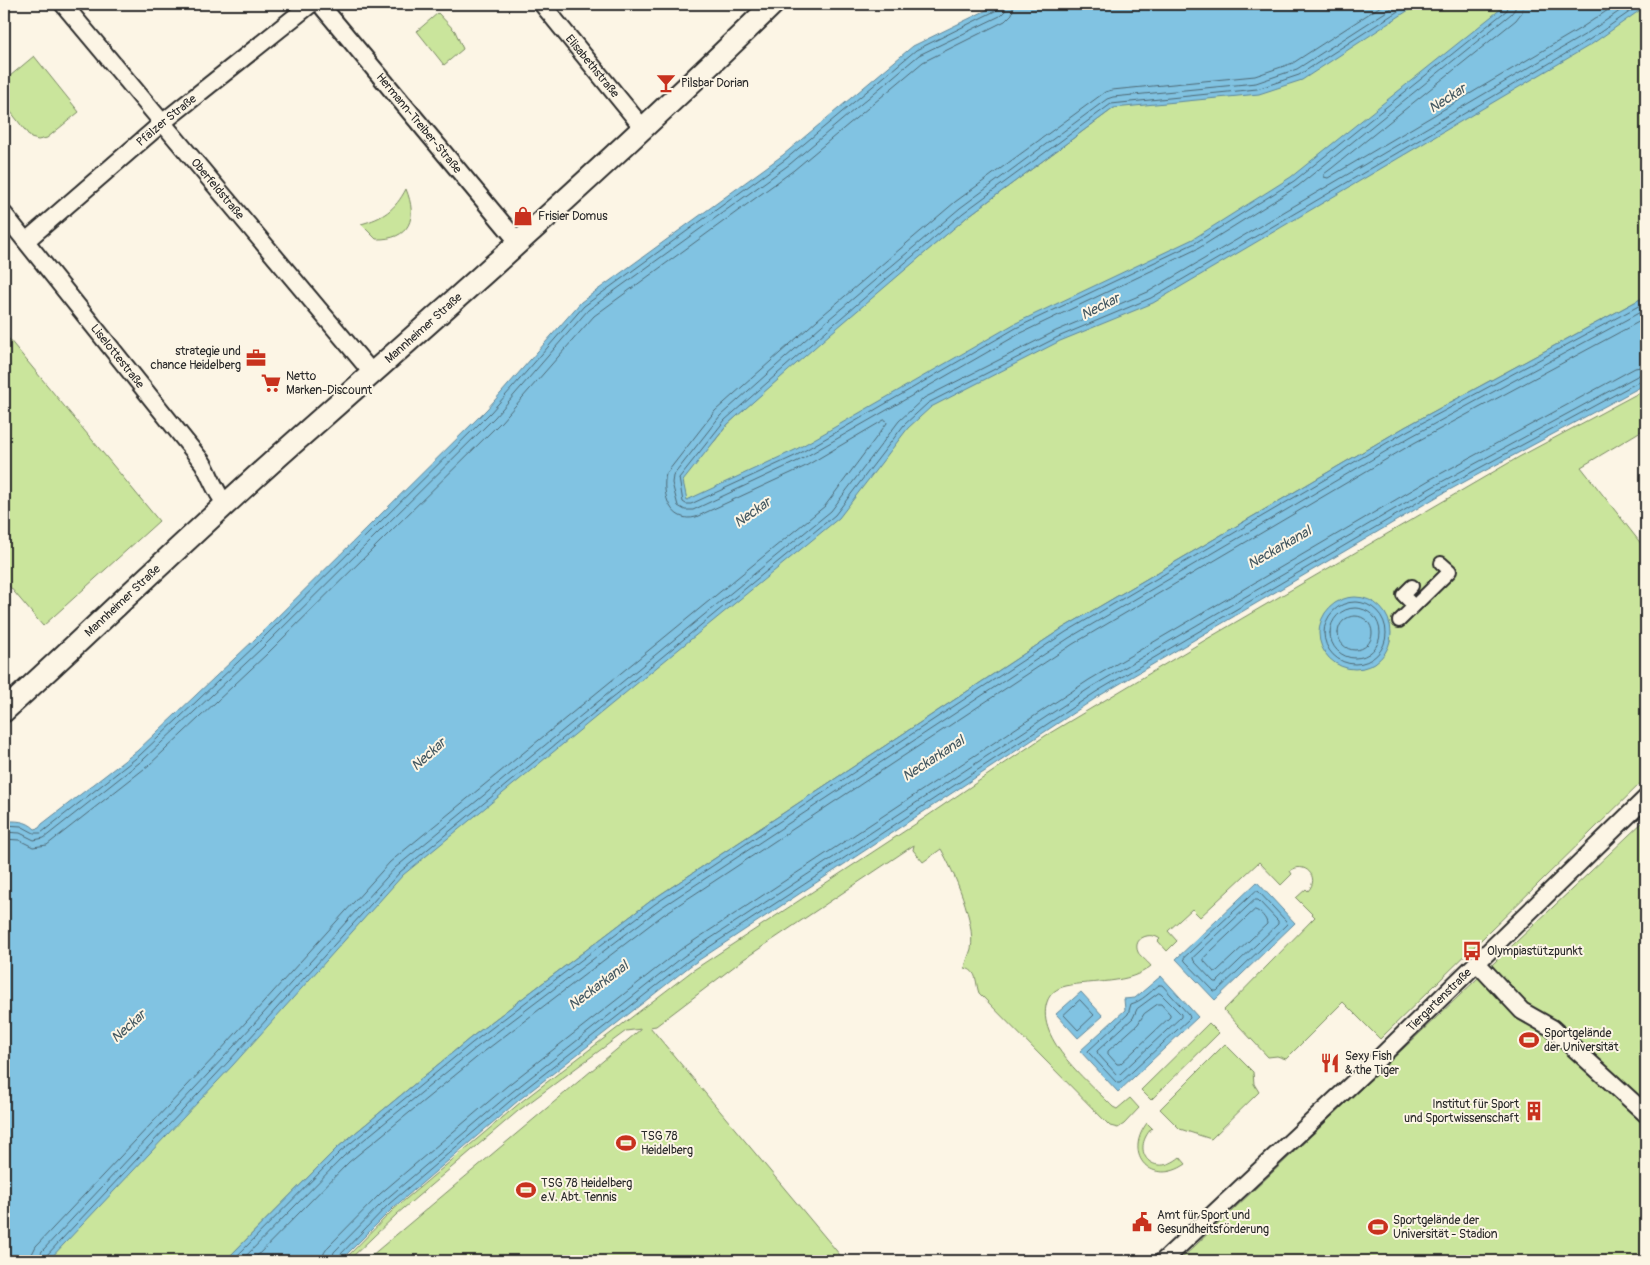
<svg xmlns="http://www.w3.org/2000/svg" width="1650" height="1265" viewBox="0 0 1650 1265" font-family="Pangolin,sans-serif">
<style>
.green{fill:#cae59c;stroke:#7a8864}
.water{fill:#81c3e2;stroke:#5f8699}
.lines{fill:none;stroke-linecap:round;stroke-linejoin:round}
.shore{stroke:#4d6874;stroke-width:1}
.pedestrian-casing{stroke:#2b2b2b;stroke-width:16}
.minor-casing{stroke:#2b2b2b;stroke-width:20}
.tertiary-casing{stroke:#2b2b2b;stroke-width:25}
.pedestrian{stroke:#fcf5e5;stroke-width:12}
.minor{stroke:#fcf5e5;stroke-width:16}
.tertiary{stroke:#fcf5e5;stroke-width:21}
.labels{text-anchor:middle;stroke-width:4;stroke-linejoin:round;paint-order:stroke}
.street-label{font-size:12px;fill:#2b2b2b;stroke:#fcf5e5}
.poi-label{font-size:12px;fill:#2b2b2b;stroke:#fcf5e5;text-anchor:start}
.water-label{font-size:14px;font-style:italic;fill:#455962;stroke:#fcf5e5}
</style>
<rect width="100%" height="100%" fill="#fcf5e5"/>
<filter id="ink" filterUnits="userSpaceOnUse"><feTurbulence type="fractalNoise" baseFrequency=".02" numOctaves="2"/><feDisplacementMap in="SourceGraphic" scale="10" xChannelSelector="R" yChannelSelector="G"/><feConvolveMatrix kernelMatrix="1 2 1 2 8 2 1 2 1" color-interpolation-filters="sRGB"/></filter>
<g filter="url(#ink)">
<path class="green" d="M1260,4h386v292l-241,131 -342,201 -411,272 -183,139 -132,109 -112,113h-221v-141l710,-678 14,-18 91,-82 148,-125 147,-109z
M438,13l17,18 8,18 -19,16 -27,-34z
M34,56l45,56 -32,26 -9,2 -7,-2 -27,-35v-22z
M406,189c12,29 4,51 -30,50l-15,-15c22,-6 34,-14 45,-35z
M4,333l155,188 -116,105 -39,-46z
M1646,389v39l-65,39 65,83v228l-266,261 -37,-37 -57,57 -9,-3 -9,1 -44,-47 91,-93 -19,-19 10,-9 2,2c13,-14 -4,-31 -18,-20l2,3 -11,11 -22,-23 -59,55 -8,-8 -24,22 9,10 -10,10 -9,-10 2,-2c-10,-8 -28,-1 -22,13 1,3 9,9 13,14 -22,19 -58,14 -85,20 -9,2 -16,7 -19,16 -12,38 43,81 66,105l4,2 13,-11 9,10 -15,16 -6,4 -8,-2 -131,-133c-4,-11 -1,-22 -14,-25 1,-6 4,-13 6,-19 5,-27 -17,-77 -30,-100l-18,13 -10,-12 1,-5 -170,114 -88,67 -6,1 195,234h-480l276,-232 -15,2 -108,80 -121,103 -49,47h-5l51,-52 127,-107 171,-131 228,-150 125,-85 167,-100 307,-179z
M1646,819v442h-467z
M1209,1023l10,10 -68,67 -10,-10z
M1225,1044l28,28 1,12 5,8 -48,47 -31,-10 -20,-20z
M1147,1123l5,5c-23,24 2,51 28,29l6,7c-33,23 -64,-8 -39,-41z"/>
<path class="water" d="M999,4h419l-116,76 -43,14 -145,14 -147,109 -137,117 -102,90 -45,57 4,19 108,-50 219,-126 179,-85 98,-62 216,-173h139v2l-54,38 -439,259 -93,38 -129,66 -23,21 -69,90 -436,357 -170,190 -185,196h-44v-440c12,0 22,-1 31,8l4,-1 3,-4 95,-73 117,-111 233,-231 94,-107 202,-147 130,-109z
M1646,296v88l-206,111 -341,201 -409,270 -171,134 -126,108 -53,53h-115l112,-113 132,-109 183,-139 411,-272 342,-201z
M1319 633a36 36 0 1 1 72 0a36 36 0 1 1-72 0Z
M1257,882l38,41 -80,77 -39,-41z
M1161,976l37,41 -80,75 -38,-41 45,-41 -1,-11 11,-1z
M1081,992l22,24 -25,22 -22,-24z"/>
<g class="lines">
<path class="shore" d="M1398,4l-101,65 -41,14 -143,14 -6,2 -147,109 -138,117 -102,91 -47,60 -1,7 6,23 7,4h8l107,-50 219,-126 180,-86 99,-62 213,-172 4,-5v-5
M1409,4l-110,71 -42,14 -146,15 -148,109 -136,117 -102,90 -46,58 4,24 3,2h5l106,-49 219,-127 179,-85 99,-62 213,-171 2,-6
M1523,4l-1,8 -6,8 -184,148 -8,6v3l4,1 253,-150 36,-24
M1324 633a31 31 0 1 1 62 0a31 31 0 1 1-62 0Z
M1330 633a25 25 0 1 1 50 0a25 25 0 1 1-50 0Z
M1338 633a17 17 0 1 1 34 0a17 17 0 1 1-34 0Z
M4,825l17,1 13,7h7l99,-78 117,-111 234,-232 93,-106 202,-147 130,-109 81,-40 3,-6
M4,832l16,1 14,7 10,-2 100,-79 118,-111 233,-231 93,-107 202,-146 129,-109 81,-39 5,-5 1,-7
M4,839l15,1 14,7 14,-2 102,-80 118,-111 234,-232 93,-106 200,-146 129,-108 82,-41 7,-7 2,-10
M1256,891h2l28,30 1,3 -70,67h-3l-29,-30 -1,-3z
M1255,900h3l20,21v3l-61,58h-3l-20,-21 -1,-3z
M1255,910c5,1 12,9 12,14l-50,47 -3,1 -10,-11v-3z
M1159,985h3l27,30 1,3 -70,65h-3l-28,-30 -1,-2 40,-37 3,-10c11,-3 19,-12 28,-19z
M1159,993l2,1 20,20v3l-61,57 -3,1 -19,-21 -1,-3 36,-33 4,-9z
M1080,1000l14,15 -16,15 -14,-15z
M1158,1004h3l9,10v3l-50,47h-3l-9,-10v-3l30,-27 6,-10z
M31,1261l1,-7 4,-8 183,-194 171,-190 435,-356 62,-83 -1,-3h-2l-80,47 -108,50c-25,7 -35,-23 -30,-43l49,-63 102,-91 138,-118 150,-110 7,-2 143,-14 38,-13 91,-59
M38,1261l4,-10 182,-194 171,-189 436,-357 68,-90 25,-23 132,-67 92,-39 438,-258 44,-30
M44,1261l2,-5 183,-195 171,-189 435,-357 69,-90 24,-22 130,-66 93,-39 438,-258 52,-36
M232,1261l108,-109 132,-109 183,-139 411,-272 341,-201 239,-129
M241,1261l103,-105 132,-108 183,-139 410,-271 341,-201 236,-128
M252,1261l97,-99 132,-108 182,-139 410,-271 341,-201 232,-125
M323,1261l1,-8 4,-6 52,-53 127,-108 173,-136 409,-270 342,-201 204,-111 11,-2
M331,1261l3,-9 51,-52 127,-108 172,-136 409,-270 341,-200 205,-111 7,-2
M337,1261l2,-5 50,-52 127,-108 172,-135 408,-269 341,-201 205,-111h4"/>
<defs>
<path id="pedestrian" d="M1412,586l-9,9 11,11
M1399,621l51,-50 -9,-8"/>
<g id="minor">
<path id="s1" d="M63,4l310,370"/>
<path id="s2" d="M320,4l199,239"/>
<path id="s3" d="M542,4l101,124"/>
<path id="s4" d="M4,214l199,249c8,14 12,29 23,41"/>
<path id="s5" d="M26,241l136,-118 149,-119"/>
<path d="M1477,963l45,48 30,17 94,86"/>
<path id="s6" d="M1163,1261l205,-192 278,-271"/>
</g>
<g id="tertiary">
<path id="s7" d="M4,711c95,-87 188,-178 285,-264 164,-145 328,-290 484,-443"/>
</g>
</defs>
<use href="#pedestrian" class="pedestrian-casing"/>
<use href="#minor" class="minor-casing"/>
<use href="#tertiary" class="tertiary-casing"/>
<use href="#pedestrian" class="pedestrian"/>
<use href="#minor" class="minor"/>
<use href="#tertiary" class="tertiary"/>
</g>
</g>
<defs>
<symbol id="bar-bare" viewBox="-9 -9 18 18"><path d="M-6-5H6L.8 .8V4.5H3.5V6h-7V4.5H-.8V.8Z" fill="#c8321e" stroke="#fcf5e5" stroke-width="2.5" paint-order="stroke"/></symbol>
<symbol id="shop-bare" viewBox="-9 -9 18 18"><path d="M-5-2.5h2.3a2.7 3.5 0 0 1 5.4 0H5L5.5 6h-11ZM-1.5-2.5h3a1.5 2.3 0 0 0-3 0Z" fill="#c8321e" stroke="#fcf5e5" stroke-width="2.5" paint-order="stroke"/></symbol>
<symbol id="office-bare" viewBox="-9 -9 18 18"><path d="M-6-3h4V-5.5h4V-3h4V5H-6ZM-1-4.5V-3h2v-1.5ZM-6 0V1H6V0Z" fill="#c8321e" stroke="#fcf5e5" stroke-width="2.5" paint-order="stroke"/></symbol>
<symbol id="supermarket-bare" viewBox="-9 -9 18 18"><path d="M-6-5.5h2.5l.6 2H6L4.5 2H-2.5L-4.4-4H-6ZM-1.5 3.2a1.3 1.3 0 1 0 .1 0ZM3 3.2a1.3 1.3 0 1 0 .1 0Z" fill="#c8321e" stroke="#fcf5e5" stroke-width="2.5" paint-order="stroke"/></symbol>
<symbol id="bus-bare" viewBox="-9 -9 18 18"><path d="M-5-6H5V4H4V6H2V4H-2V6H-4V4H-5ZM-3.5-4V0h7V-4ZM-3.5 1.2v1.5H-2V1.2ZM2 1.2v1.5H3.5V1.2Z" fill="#c8321e" stroke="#fcf5e5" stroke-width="2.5" paint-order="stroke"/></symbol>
<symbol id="stadium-bare" viewBox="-9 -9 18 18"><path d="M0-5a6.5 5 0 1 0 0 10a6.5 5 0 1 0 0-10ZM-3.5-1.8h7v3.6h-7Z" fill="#c8321e" stroke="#fcf5e5" stroke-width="2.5" paint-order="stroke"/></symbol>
<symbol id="restaurant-bare" viewBox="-9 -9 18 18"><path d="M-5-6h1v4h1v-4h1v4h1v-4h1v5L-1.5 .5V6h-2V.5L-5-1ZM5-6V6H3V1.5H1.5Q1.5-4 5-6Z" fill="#c8321e" stroke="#fcf5e5" stroke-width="2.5" paint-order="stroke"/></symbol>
<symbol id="building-bare" viewBox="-9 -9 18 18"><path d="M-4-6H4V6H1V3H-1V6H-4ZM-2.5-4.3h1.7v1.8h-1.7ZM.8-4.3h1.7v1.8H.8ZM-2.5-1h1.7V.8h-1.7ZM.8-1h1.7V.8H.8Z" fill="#c8321e" stroke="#fcf5e5" stroke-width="2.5" paint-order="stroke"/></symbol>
<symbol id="civic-bare" viewBox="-9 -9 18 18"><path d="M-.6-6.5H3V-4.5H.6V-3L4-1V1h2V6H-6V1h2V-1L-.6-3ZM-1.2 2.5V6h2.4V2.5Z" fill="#c8321e" stroke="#fcf5e5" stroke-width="2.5" paint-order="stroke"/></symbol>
</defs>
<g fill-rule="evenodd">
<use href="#bar-bare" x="652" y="69" width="28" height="28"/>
<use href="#shop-bare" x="509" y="202" width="28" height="28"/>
<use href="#office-bare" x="242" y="344" width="28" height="28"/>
<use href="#supermarket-bare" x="257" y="369" width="28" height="28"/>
<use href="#bus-bare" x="1458" y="937" width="28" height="28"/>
<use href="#stadium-bare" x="1515" y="1026" width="28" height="28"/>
<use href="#restaurant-bare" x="1316" y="1049" width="28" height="28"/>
<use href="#building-bare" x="1520" y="1097" width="28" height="28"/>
<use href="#stadium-bare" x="612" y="1129" width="28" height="28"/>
<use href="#stadium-bare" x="512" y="1176" width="28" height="28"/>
<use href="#civic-bare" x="1128" y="1208" width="28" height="28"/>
<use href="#stadium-bare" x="1364" y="1213" width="28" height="28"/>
</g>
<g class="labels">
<g class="street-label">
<text dy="4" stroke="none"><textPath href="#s3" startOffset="80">Elisabethstraße</textPath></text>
<text dy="4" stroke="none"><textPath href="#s5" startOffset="185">Pfälzer Straße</textPath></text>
<text dy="4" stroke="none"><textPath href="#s2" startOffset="155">Hermann-Treiber-Straße</textPath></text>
<text dy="4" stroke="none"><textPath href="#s1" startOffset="241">Oberfeldstraße</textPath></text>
<text dy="4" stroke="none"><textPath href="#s7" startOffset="568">Mannheimer Straße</textPath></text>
<text dy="4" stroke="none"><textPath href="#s4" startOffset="182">Liselottestraße</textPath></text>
<text dy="4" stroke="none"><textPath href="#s7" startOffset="162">Mannheimer Straße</textPath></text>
<text dy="4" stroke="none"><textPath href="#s6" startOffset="380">Tiergartenstraße</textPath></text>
</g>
<g class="poi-label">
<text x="681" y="87">Pilsbar Dorian</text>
<text x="538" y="220">Frisier Domus</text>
<text x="241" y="355" text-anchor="end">strategie und<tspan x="241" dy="14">chance Heidelberg</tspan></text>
<text x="286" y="380">Netto<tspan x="286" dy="14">Marken-Discount</tspan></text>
<text x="1487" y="955">Olympiastützpunkt</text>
<text x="1544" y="1037">Sportgelände<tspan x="1544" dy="14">der Universität</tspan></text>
<text x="1345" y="1060">Sexy Fish<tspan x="1345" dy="14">&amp; the Tiger</tspan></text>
<text x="1519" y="1108" text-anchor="end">Institut für Sport<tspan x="1519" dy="14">und Sportwissenschaft</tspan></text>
<text x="641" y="1140">TSG 78<tspan x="641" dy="14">Heidelberg</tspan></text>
<text x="541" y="1187">TSG 78 Heidelberg<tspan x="541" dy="14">e.V. Abt. Tennis</tspan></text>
<text x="1157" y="1219">Amt für Sport und<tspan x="1157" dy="14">Gesundheitsförderung</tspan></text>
<text x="1393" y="1224">Sportgelände der<tspan x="1393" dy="14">Universität - Stadion</tspan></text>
</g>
<g class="water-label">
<text transform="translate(1447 98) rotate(-33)" y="5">Neckar</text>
<text transform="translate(1100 306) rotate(-27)" y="5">Neckar</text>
<text transform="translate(752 512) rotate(-35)" y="5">Neckar</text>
<text transform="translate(1279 547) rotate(-30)" y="5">Neckarkanal</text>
<text transform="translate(428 754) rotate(-42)" y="5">Neckar</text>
<text transform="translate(933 758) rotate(-33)" y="5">Neckarkanal</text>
<text transform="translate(598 985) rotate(-37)" y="5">Neckarkanal</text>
<text transform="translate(128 1026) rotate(-42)" y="5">Neckar</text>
</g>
</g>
<rect width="1650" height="1265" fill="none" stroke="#fcf5e5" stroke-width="20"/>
<rect x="10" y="10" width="1630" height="1245" fill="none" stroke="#2b2b2b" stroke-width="2" filter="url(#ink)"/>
</svg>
